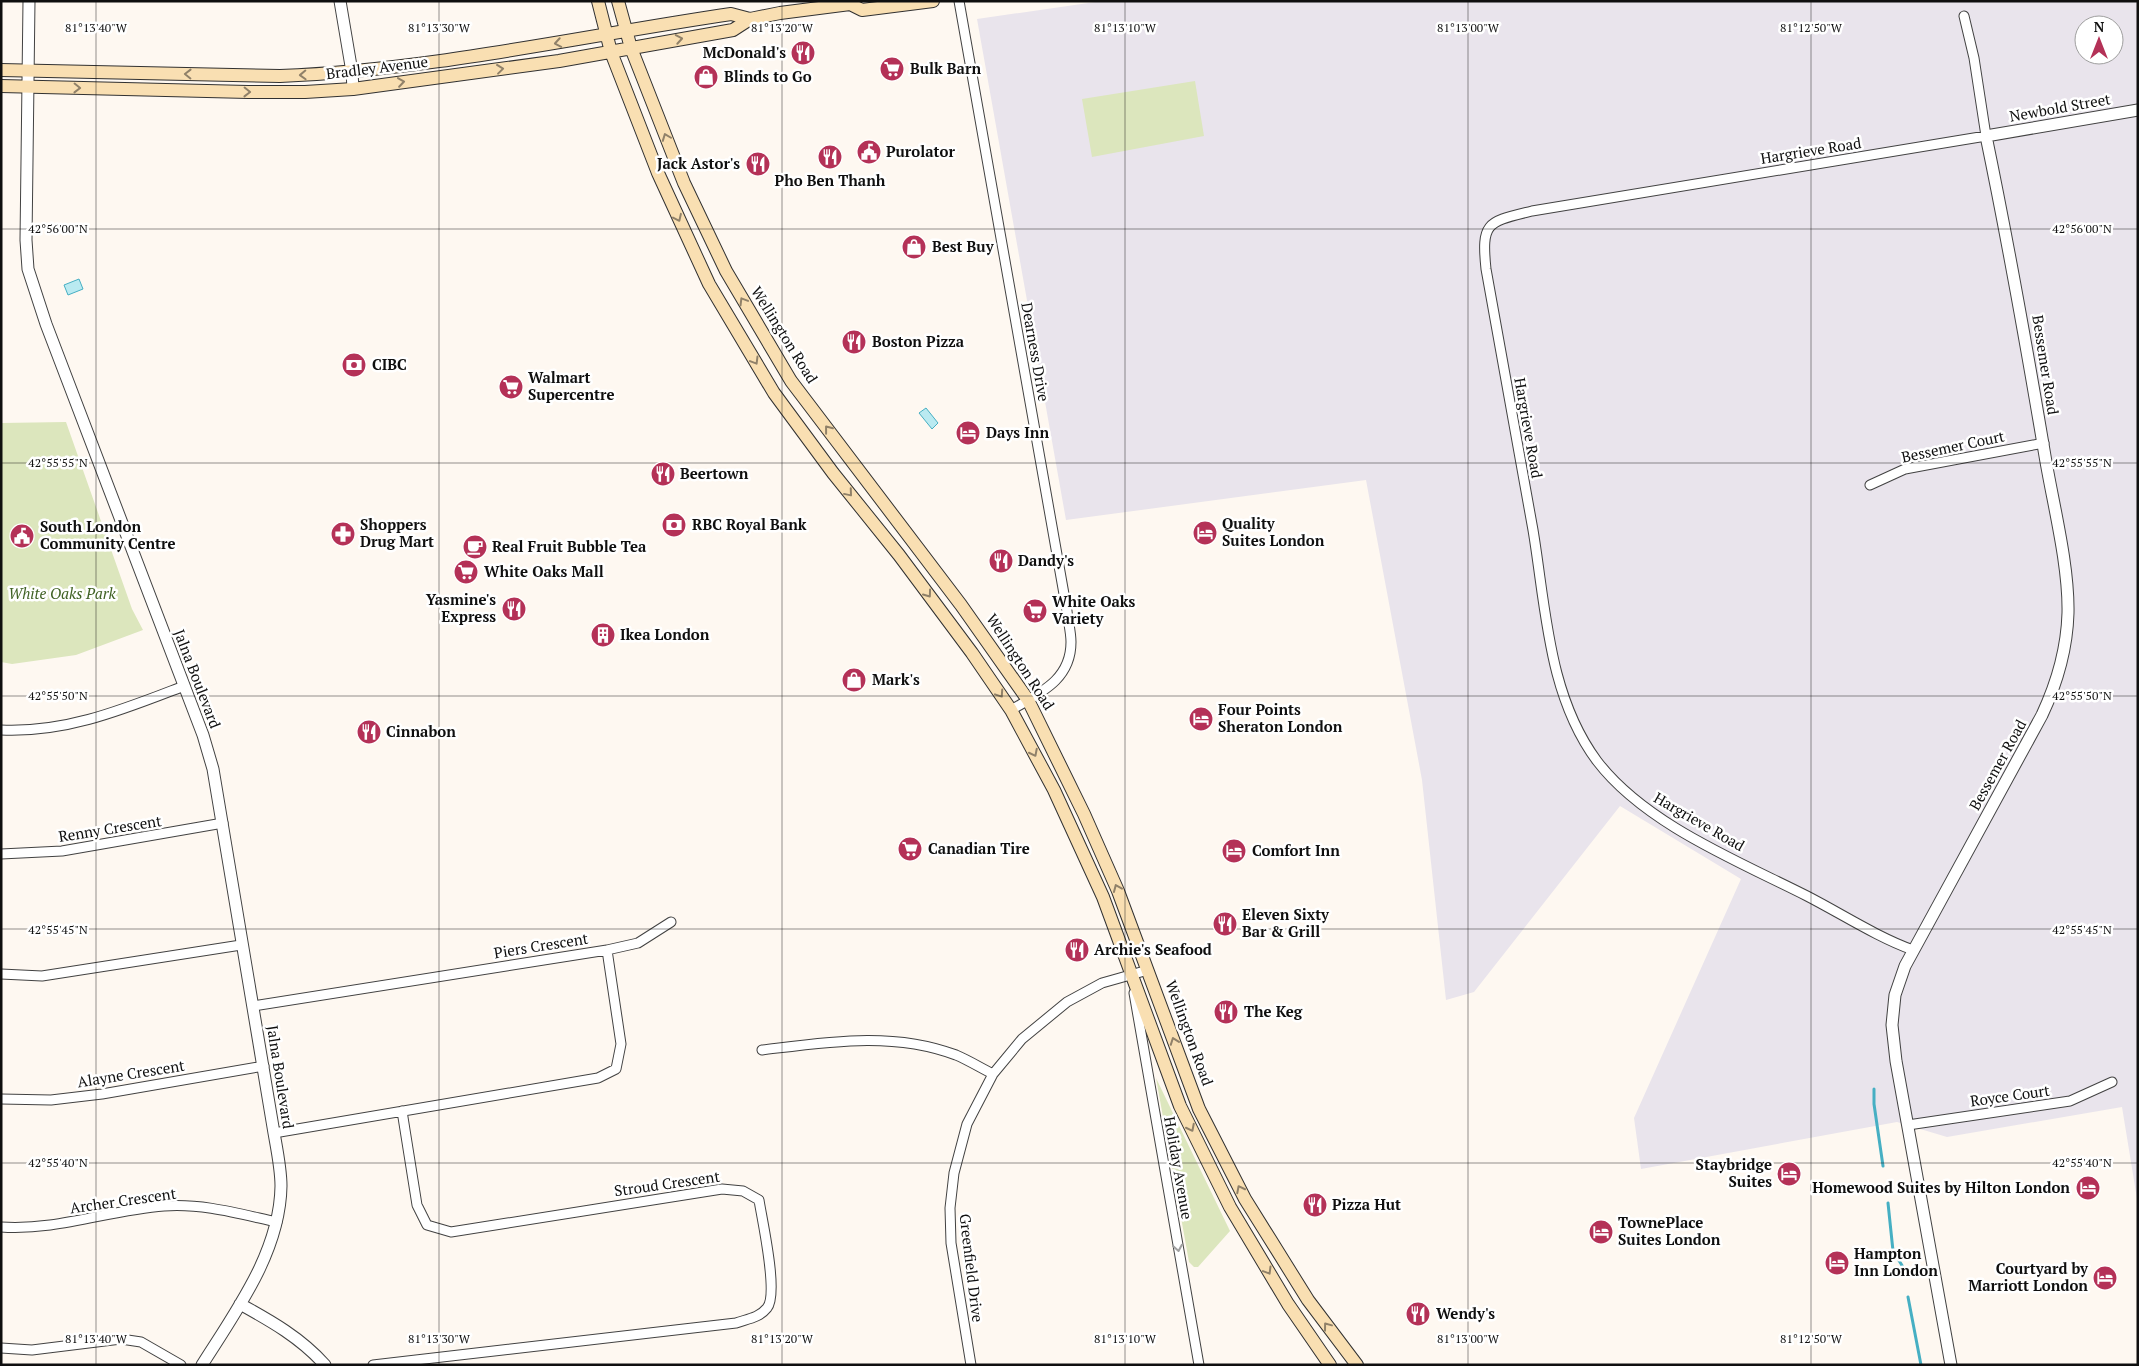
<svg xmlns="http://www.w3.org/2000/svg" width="2139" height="1366" viewBox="0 0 2139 1366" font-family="'PT Serif',serif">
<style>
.industrial{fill:#e9e4ec;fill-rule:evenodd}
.green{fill:#dce6bd}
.water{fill:#baeaf1;stroke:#46afc3}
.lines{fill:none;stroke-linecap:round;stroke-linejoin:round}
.stream{stroke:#46afc3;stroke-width:3}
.minor-casing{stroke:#424242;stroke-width:11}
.tertiary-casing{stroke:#424242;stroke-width:13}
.secondary-casing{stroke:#313131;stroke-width:14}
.minor{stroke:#fff;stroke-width:9}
.tertiary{stroke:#fff;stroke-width:11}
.secondary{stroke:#f9dfb2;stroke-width:12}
.oneway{stroke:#908169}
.oneway2{stroke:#9f9f9f}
.ticks{fill:none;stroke:#0f0f0f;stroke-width:1;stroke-opacity:0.45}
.labels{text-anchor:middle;stroke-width:5;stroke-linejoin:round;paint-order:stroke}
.poi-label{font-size:15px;font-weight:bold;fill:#0f0f0f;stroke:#fff;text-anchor:start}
.street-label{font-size:15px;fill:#0f0f0f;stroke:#fff}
.park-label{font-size:15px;font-style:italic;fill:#406224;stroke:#fff}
.ticks-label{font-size:12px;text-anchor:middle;fill:#0f0f0f;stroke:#fff;stroke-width:5;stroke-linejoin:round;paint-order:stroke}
</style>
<rect width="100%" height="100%" fill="#fef8f1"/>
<path class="industrial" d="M1102,1h1036v1204l-16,-98 -175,30 -50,-15 -256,47 -7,-51 107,-239 -121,-73 -146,186 -28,8 -24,-220 -56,-300 -300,40 -89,-501zM2084,25h30v30h-30z"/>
<path class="green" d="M1195,81l9,55 -112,21 -10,-58z
M66,422l66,187 11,21 -67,25 -64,9 -11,-2v-239z
M1156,1078l74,153 -32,36h-4l-5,-5z"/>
<path class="water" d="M79,279l4,10 -15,6 -4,-10z
M926,408l12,15 -6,6 -13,-16z"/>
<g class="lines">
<path class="stream" d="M1874,1089v15l9,62
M1888,1203l5,48 10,16
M1908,1297l13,68"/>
<defs>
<path id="minor" d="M959,1l108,610c1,10 4,21 4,31 0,38 -31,51 -60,68
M1870,485l35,-16 139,-26
M1,730c66,3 123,-21 183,-44
M1,854l61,-3 161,-28
M607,950l31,-7 33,-21
M1913,950c-36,-13 -71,-36 -106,-54 -69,-35 -162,-72 -210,-135 -49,-66 -51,-153 -64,-231 -16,-87 -32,-174 -47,-261 -5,-48 2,-47 46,-58l454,-75 -12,-78 -10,-42
M1,974l41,2 199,-31
M1134,993l65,372
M253,1006l354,-56 14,94 -5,25 -18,9 -324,55
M762,1050c65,-8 131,-19 194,5 12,5 25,13 37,19
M1,1099l50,1 51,-6 162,-28
M1908,1125l162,-24 42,-19
M1,1227c56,4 108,-17 163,-21 38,-3 76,8 113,16
M1,1348l31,2 89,-11 20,3 40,23
M373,1365l363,-42c11,-4 23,-5 31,-15 12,-14 -5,-88 -8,-108l-16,-9 -21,-2 -271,43 -24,-7 -10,-20 -15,-94
M971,1365l-20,-122 -1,-35 4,-35 13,-49 26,-50 29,-35 45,-37 35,-19 46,-13"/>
<path id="tertiary" d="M29,1l-3,239 2,29 18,55 157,411 10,34 61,364c3,17 7,36 7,53 -1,66 -45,125 -79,179
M340,1l12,71 1,17
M240,1304c31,17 61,34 85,61
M1951,1365l-55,-304 -4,-36 3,-30 10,-29 137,-251c15,-32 25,-67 26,-102 1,-48 -15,-109 -23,-157 -18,-107 -37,-214 -59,-320l152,-26"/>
<path id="secondary" d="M598,1l13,51 47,121 51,111 65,109 59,80 66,82 73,98 39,57 43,80 49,107 77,209 50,101 58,97 42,61
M618,1l13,47 53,135 42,88 65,110 170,224 67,95 56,114 34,77 81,218 46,90 25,40 38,61 49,65
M1,70l279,6c152,-6 301,-40 451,-62l19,5
M1,86l247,6h57l48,-3 206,-28 174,-31 17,-11 30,-6 70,-9 12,6 71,-9"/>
</defs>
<use href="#minor" class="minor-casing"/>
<use href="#tertiary" class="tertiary-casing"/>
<use href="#secondary" class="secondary-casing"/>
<use href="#minor" class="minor"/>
<use href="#tertiary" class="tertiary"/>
<use href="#secondary" class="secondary"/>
</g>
<defs><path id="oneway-chevron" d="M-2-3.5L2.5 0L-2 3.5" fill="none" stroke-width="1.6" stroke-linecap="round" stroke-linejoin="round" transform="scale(1.25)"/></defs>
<g class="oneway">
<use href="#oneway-chevron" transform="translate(679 39) rotate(-10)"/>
<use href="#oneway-chevron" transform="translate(558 43) rotate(170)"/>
<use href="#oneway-chevron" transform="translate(500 69) rotate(-7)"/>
<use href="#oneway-chevron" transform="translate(188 74) rotate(-179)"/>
<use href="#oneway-chevron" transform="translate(303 75) rotate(178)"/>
<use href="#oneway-chevron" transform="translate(401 82) rotate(-8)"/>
<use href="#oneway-chevron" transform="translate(77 88) rotate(1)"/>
<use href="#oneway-chevron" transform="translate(247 92) rotate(1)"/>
<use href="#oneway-chevron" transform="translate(666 137) rotate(-111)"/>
<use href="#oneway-chevron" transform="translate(678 218) rotate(65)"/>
<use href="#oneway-chevron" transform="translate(743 301) rotate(-121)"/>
<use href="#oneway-chevron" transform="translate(755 361) rotate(59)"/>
<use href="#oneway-chevron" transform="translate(828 429) rotate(-128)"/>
<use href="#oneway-chevron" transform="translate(849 493) rotate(50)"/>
<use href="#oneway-chevron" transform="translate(928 594) rotate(54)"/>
<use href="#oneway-chevron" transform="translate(1000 694) rotate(56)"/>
<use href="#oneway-chevron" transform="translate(1034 753) rotate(63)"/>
<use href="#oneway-chevron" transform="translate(1117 888) rotate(-113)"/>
<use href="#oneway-chevron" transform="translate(1174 1041) rotate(-110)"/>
<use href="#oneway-chevron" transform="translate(1191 1128) rotate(63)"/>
<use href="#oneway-chevron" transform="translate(1240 1189) rotate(-117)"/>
<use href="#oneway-chevron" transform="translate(1268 1271) rotate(59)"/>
<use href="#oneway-chevron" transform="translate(1327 1326) rotate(-127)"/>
</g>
<use class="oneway2" href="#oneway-chevron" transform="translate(1178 1248) rotate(80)"/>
<path class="ticks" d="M96,1v1364M439,1v1364M782,1v1364M1125,1v1364M1468,1v1364M1811,1v1364M1,229h2137M1,463h2137M1,696h2137M1,929h2137M1,1163h2137"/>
<defs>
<symbol id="restaurant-disc" viewBox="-11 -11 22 22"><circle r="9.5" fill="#b43157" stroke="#fff"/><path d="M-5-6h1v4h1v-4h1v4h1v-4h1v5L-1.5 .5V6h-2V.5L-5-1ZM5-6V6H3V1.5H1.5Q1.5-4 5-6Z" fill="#fff"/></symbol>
<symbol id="supermarket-disc" viewBox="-11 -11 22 22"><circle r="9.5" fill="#b43157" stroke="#fff"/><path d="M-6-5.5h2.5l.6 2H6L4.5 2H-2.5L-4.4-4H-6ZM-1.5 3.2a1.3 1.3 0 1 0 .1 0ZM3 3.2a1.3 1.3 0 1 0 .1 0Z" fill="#fff"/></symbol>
<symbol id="shop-disc" viewBox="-11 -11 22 22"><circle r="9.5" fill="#b43157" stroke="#fff"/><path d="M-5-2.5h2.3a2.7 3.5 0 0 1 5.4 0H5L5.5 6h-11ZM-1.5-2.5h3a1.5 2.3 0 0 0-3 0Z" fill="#fff"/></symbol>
<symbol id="civic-disc" viewBox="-11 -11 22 22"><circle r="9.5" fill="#b43157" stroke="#fff"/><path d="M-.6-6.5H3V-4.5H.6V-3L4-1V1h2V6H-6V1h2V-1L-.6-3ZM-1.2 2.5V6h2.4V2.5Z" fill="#fff"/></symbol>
<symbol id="bank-disc" viewBox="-11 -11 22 22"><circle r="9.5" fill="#b43157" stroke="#fff"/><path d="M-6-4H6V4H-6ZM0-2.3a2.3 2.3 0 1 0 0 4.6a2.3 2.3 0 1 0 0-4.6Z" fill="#fff"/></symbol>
<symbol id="hotel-disc" viewBox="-11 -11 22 22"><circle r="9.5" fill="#b43157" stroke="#fff"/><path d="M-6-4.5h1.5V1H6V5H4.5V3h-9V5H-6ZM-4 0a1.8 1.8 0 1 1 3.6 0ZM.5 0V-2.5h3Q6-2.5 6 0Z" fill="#fff"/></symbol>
<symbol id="pharmacy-disc" viewBox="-11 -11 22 22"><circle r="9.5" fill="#b43157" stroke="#fff"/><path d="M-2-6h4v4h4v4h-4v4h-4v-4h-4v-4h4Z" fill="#fff"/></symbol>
<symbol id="cafe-disc" viewBox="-11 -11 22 22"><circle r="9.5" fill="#b43157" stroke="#fff"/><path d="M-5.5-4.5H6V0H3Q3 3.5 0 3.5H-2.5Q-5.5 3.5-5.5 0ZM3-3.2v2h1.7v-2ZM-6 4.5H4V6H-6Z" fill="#fff"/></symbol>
<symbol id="building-disc" viewBox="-11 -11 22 22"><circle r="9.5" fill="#b43157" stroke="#fff"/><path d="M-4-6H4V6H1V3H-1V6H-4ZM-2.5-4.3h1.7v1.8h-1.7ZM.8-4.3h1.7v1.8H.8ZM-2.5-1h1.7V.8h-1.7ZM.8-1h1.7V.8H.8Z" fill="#fff"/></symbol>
</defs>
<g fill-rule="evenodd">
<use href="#restaurant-disc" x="789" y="39" width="28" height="28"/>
<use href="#supermarket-disc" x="878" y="55" width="28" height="28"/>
<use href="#shop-disc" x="692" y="63" width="28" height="28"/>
<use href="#civic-disc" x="855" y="138" width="28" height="28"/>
<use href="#restaurant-disc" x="816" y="143" width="28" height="28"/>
<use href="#restaurant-disc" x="744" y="150" width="28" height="28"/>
<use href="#shop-disc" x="900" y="233" width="28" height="28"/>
<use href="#restaurant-disc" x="840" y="328" width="28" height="28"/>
<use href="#bank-disc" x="340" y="351" width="28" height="28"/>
<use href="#supermarket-disc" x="497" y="373" width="28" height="28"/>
<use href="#hotel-disc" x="954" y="419" width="28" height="28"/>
<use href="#restaurant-disc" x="649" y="460" width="28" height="28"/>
<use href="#bank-disc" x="660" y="511" width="28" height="28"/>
<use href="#hotel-disc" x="1191" y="519" width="28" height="28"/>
<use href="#pharmacy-disc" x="329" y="520" width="28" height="28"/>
<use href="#civic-disc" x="8" y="522" width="28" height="28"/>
<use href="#cafe-disc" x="461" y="533" width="28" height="28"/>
<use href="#restaurant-disc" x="987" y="547" width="28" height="28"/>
<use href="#supermarket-disc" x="452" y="558" width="28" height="28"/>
<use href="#restaurant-disc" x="500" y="595" width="28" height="28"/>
<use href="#supermarket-disc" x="1021" y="597" width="28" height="28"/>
<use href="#building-disc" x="589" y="621" width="28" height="28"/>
<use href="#shop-disc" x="840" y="666" width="28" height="28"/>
<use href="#hotel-disc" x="1187" y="705" width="28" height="28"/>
<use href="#restaurant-disc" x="355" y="718" width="28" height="28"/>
<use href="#supermarket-disc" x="896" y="835" width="28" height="28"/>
<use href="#hotel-disc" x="1220" y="837" width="28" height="28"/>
<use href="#restaurant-disc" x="1211" y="910" width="28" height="28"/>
<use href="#restaurant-disc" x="1063" y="936" width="28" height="28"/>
<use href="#restaurant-disc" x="1212" y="998" width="28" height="28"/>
<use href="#hotel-disc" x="1775" y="1160" width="28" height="28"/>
<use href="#hotel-disc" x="2074" y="1174" width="28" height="28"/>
<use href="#restaurant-disc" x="1301" y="1191" width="28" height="28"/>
<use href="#hotel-disc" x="1587" y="1218" width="28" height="28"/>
<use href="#hotel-disc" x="1823" y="1249" width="28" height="28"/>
<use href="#hotel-disc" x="2091" y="1264" width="28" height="28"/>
<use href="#restaurant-disc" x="1404" y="1300" width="28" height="28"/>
</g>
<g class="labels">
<g class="poi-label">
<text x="786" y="58" text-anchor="end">McDonald's</text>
<text x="910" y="74">Bulk Barn</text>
<text x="724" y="82">Blinds to Go</text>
<text x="886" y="157">Purolator</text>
<text x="740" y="169" text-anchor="end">Jack Astor's</text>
<text x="830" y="186" text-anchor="middle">Pho Ben Thanh</text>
<text x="932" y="252">Best Buy</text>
<text x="872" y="347">Boston Pizza</text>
<text x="372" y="370">CIBC</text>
<text x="528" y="383">Walmart<tspan x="528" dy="17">Supercentre</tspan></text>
<text x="986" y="438">Days Inn</text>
<text x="680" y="479">Beertown</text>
<text x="1222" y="529">Quality<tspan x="1222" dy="17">Suites London</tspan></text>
<text x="360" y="530">Shoppers<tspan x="360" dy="17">Drug Mart</tspan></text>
<text x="692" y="530">RBC Royal Bank</text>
<text x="40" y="532">South London<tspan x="40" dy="17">Community Centre</tspan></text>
<text x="492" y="552">Real Fruit Bubble Tea</text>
<text x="1018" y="566">Dandy's</text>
<text x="484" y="577">White Oaks Mall</text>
<text x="496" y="605" text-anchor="end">Yasmine's<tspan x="496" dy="17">Express</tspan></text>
<text x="1052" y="607">White Oaks<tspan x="1052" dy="17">Variety</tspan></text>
<text x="620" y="640">Ikea London</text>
<text x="872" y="685">Mark's</text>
<text x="1218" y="715">Four Points<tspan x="1218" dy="17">Sheraton London</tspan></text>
<text x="386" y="737">Cinnabon</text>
<text x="928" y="854">Canadian Tire</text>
<text x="1252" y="856">Comfort Inn</text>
<text x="1242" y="920">Eleven Sixty<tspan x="1242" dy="17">Bar &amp; Grill</tspan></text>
<text x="1094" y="955">Archie's Seafood</text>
<text x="1244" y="1017">The Keg</text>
<text x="1772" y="1170" text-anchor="end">Staybridge<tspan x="1772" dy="17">Suites</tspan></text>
<text x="2070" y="1193" text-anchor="end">Homewood Suites by Hilton London</text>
<text x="1332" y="1210">Pizza Hut</text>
<text x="1618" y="1228">TownePlace<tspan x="1618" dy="17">Suites London</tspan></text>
<text x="1854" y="1259">Hampton<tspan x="1854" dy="17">Inn London</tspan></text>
<text x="2088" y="1274" text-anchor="end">Courtyard by<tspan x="2088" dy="17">Marriott London</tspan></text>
<text x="1436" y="1319">Wendy's</text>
</g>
<g class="street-label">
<text transform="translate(377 68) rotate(-7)" y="5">Bradley Avenue</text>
<text transform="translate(2060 108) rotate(-10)" y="5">Newbold Street</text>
<text transform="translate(1811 151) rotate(-9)" y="5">Hargrieve Road</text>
<text transform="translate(784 335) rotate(58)" y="5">Wellington Road</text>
<text transform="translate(1035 352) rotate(80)" y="5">Dearness Drive</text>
<text transform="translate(2045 365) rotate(81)" y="5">Bessemer Road</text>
<text transform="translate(1528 428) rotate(80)" y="5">Hargrieve Road</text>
<text transform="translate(1953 447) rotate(-12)" y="5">Bessemer Court</text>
<text transform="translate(1020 662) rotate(57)" y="5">Wellington Road</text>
<text transform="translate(197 679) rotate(69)" y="5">Jalna Boulevard</text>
<text transform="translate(1998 765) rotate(-61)" y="5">Bessemer Road</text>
<text transform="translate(1699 822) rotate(30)" y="5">Hargrieve Road</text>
<text transform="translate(110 829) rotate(-9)" y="5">Renny Crescent</text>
<text transform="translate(541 946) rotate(-9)" y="5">Piers Crescent</text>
<text transform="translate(1189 1033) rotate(70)" y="5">Wellington Road</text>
<text transform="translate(131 1074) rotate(-9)" y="5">Alayne Crescent</text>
<text transform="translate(280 1077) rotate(81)" y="5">Jalna Boulevard</text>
<text transform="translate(2010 1096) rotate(-8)" y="5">Royce Court</text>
<text transform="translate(1178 1168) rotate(80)" y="5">Holiday Avenue</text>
<text transform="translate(667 1184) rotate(-8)" y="5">Stroud Crescent</text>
<text transform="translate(123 1201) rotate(-8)" y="5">Archer Crescent</text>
<text transform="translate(971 1268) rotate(83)" y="5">Greenfield Drive</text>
</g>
<g class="park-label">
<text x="62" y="599">White Oaks Park</text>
</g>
</g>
<g class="ticks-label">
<text x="96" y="32">81°13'40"W</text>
<text x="439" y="32">81°13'30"W</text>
<text x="782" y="32">81°13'20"W</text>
<text x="1125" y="32">81°13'10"W</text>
<text x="1468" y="32">81°13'00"W</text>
<text x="1811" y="32">81°12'50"W</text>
<text x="58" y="233">42°56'00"N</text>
<text x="2082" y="233">42°56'00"N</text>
<text x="58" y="467">42°55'55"N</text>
<text x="2082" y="467">42°55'55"N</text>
<text x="58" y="700">42°55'50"N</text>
<text x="2082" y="700">42°55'50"N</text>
<text x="58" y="934">42°55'45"N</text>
<text x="2082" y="934">42°55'45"N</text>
<text x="58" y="1167">42°55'40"N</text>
<text x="2082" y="1167">42°55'40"N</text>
<text x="96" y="1343">81°13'40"W</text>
<text x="439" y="1343">81°13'30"W</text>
<text x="782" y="1343">81°13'20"W</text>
<text x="1125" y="1343">81°13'10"W</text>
<text x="1468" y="1343">81°13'00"W</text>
<text x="1811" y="1343">81°12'50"W</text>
</g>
<rect width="2139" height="1366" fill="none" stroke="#0f0f0f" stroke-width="5"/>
<g transform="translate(2099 40)"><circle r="24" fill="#ffffff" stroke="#9f9f9f"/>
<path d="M0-4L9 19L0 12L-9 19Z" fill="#b43157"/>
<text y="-8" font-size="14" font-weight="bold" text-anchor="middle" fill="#0f0f0f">N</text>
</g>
</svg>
